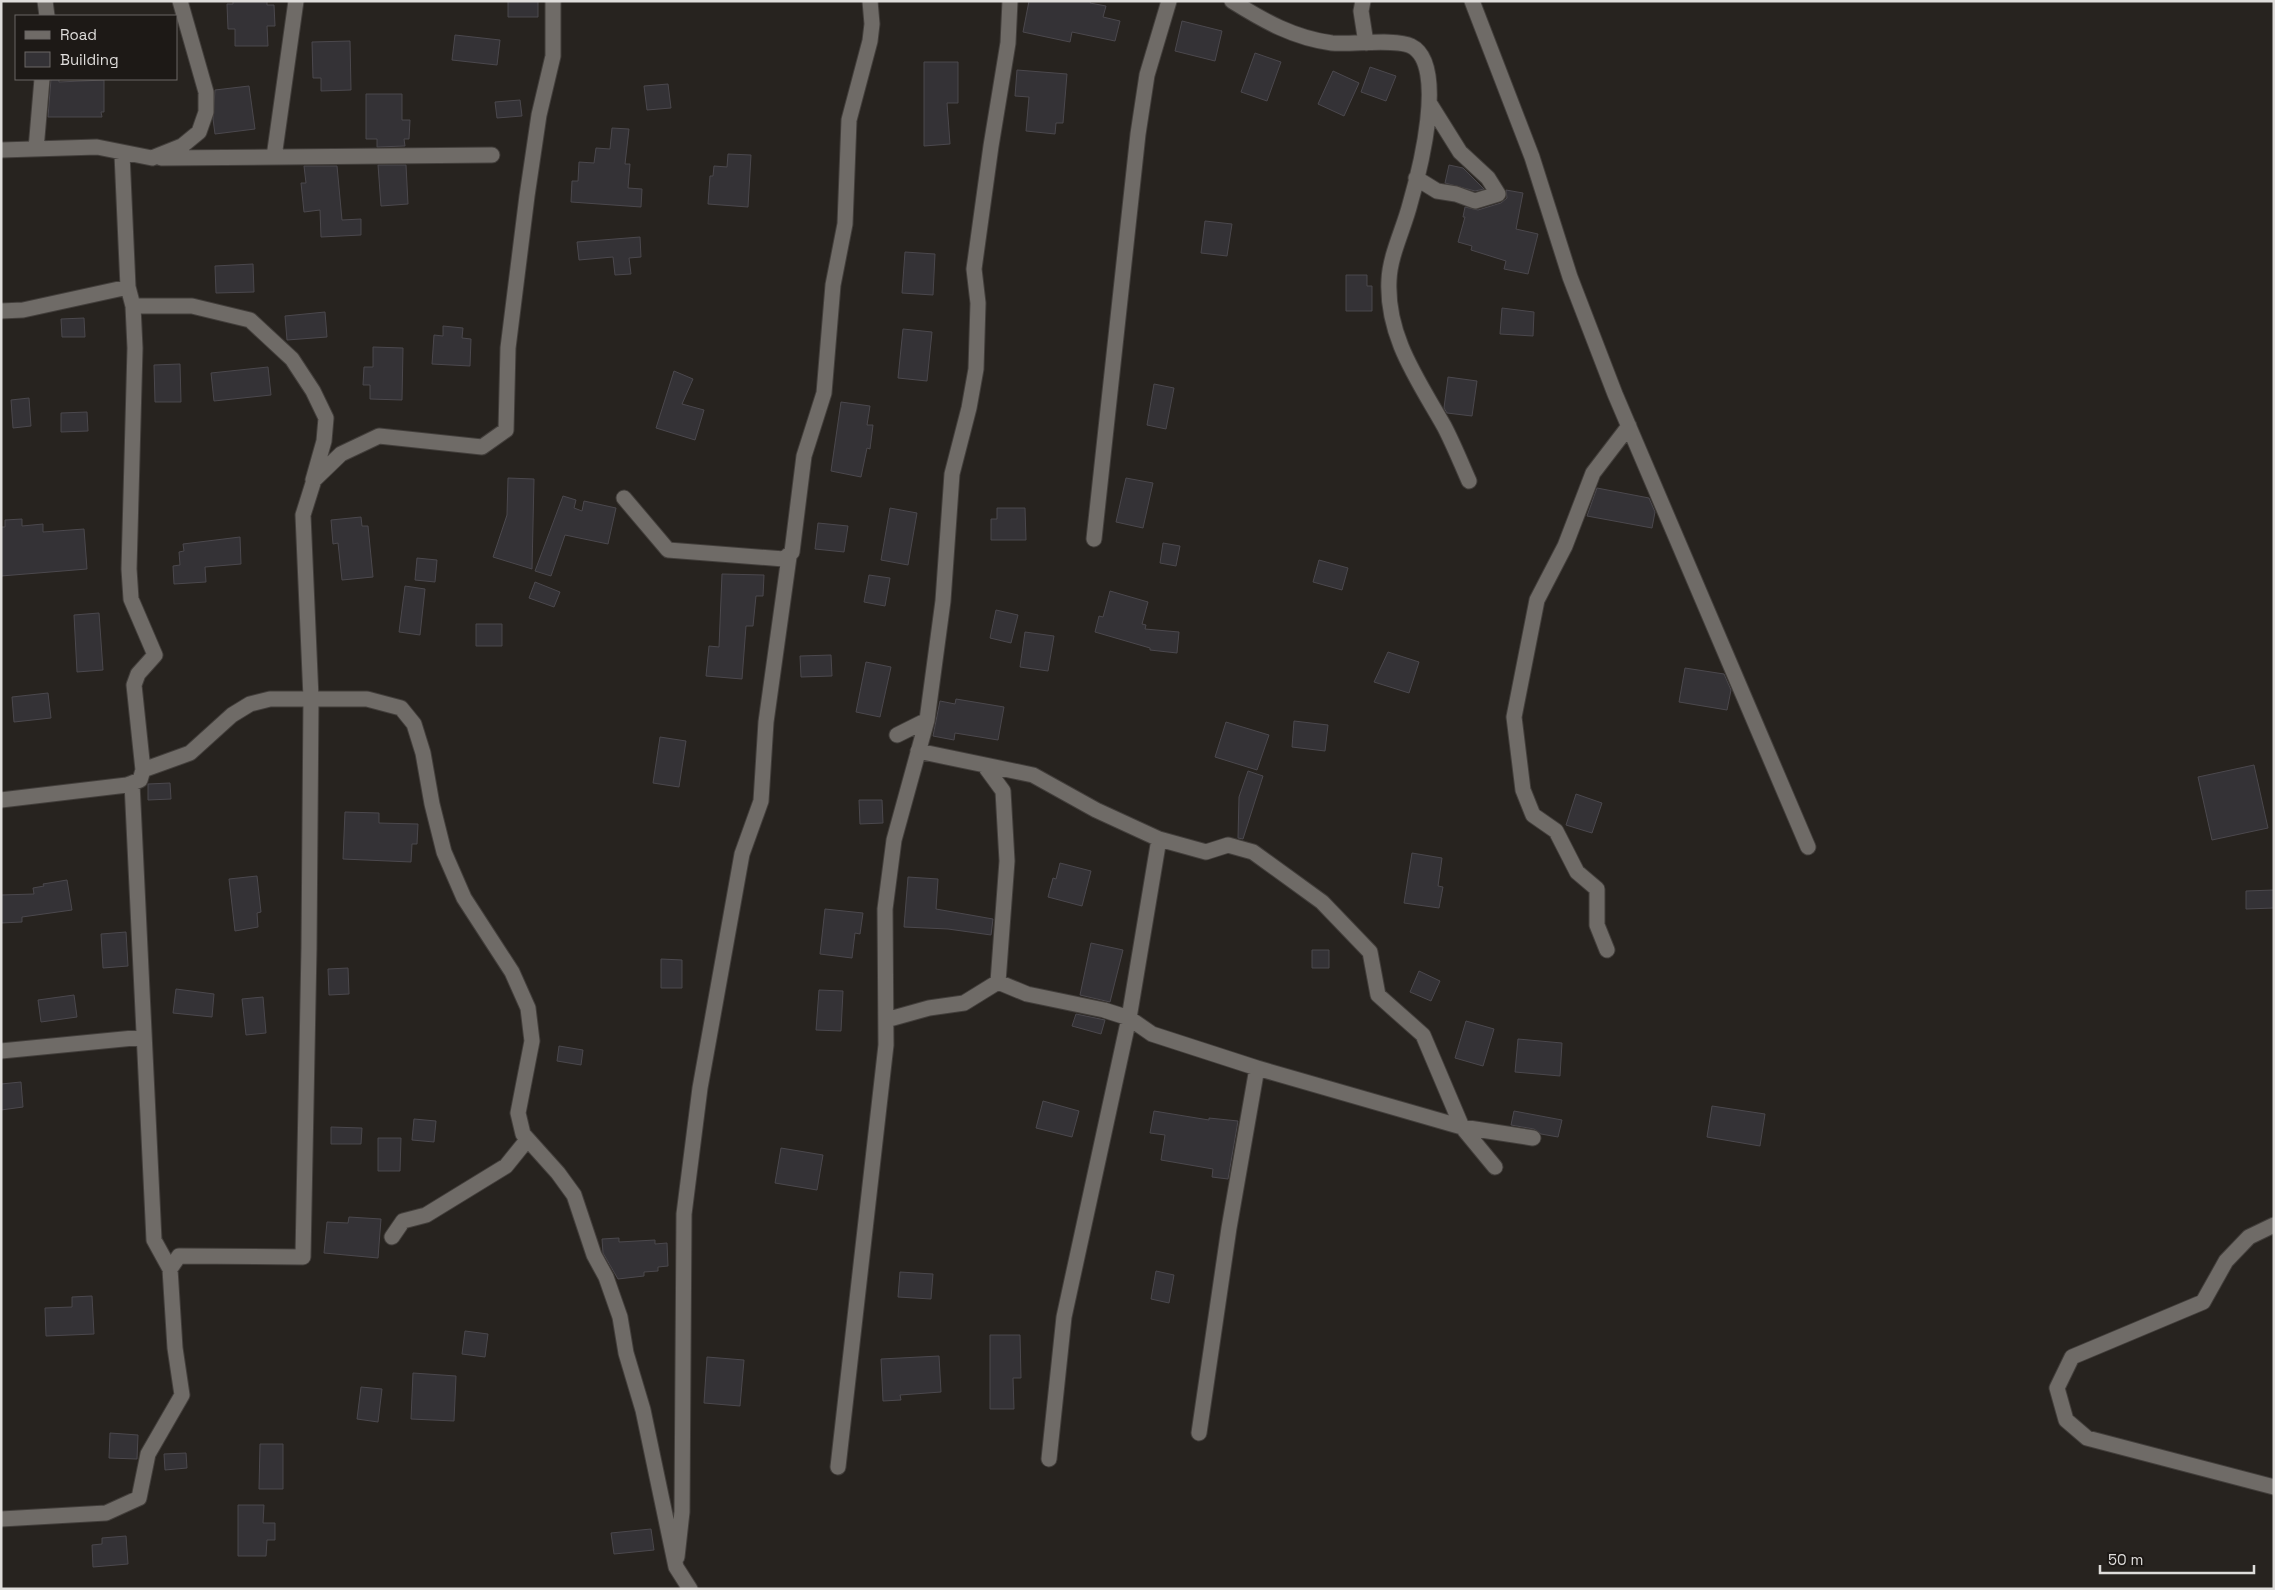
<svg xmlns="http://www.w3.org/2000/svg" width="2275" height="1590" viewBox="0 0 2275 1590" font-family="'Space Grotesk',sans-serif">
<style>
.building{fill:#343236;stroke:#4b484d}
.lines{fill:none;stroke-linecap:round;stroke-linejoin:round}
.minor-casing{stroke:#423e3b;stroke-width:17}
.minor{stroke:#6f6b67;stroke-width:15}
</style>
<rect width="100%" height="100%" fill="#27231f"/>
<path class="building" d="M233,1h34v4h7l1,21h-8l1,20h-33v-17h-7l-1,-25h6z
M508,1h30v16h-30z
M1029,1h62l-1,2 16,3 -3,11 17,4 -5,20 -43,-9 -2,10 -47,-10z
M1182,21l40,10 -7,30 -40,-10z
M455,35l45,5 -3,25 -45,-5z
M350,41l1,49 -30,1v-13h-8l-1,-36z
M1255,53l26,9 -14,39 -26,-9z
M924,62h34v41h-11l3,41 -26,2z
M1370,67l26,9 -10,25 -25,-9z
M1017,70l50,4 -4,49h-7l-1,11 -29,-3 3,-34 -14,-1z
M1333,71l26,12 -15,33 -26,-12z
M51,79h8v3l45,-2v32h-3l1,5h-54z
M668,84l3,24 -24,2 -3,-24z
M249,86l6,43 -40,5 -2,-15 2,-29z
M366,94h36v26h8l-1,19h-5l1,7 -28,1v-8h-11z
M520,100l2,16 -25,2 -2,-16z
M612,128l17,1 -4,35h5l-2,24 14,1 -1,18 -70,-5 1,-21h6l1,-19 15,1 2,-15 14,1z
M728,154l23,1 -3,52 -40,-3 2,-28h3l1,-10 13,1z
M378,165h28l2,39 -27,2z
M1449,165l14,3 21,21 -9,2 -30,-8z
M304,166h33l5,54 19,-1v16l-40,2 -1,-27 -16,2 -3,-29h5z
M1506,190l17,3 -7,36 22,5 -10,40 -24,-5 2,-8 -35,-11 1,-4 -14,-4 7,-25h-2l2,-10 13,3 23,-7 6,-5z
M1205,221l27,3 -5,32 -26,-3z
M640,237l1,20 -12,1 2,16 -16,1 -2,-18 -34,3 -2,-18z
M905,252l30,2 -2,41 -31,-2z
M253,264l1,28 -38,1 -1,-27z
M1346,275h21v11h5v25h-26z
M1502,308l32,4 -1,24 -33,-2z
M325,312l2,25 -40,3 -2,-24z
M84,318l1,19h-23l-1,-18z
M443,326l20,2 -1,10 9,1 -1,27 -38,-2 2,-29 9,1z
M903,329l29,3 -5,49 -29,-3z
M373,347l30,1 -1,52 -32,-1v-14h-7l1,-18h9z
M180,364l1,38h-26l-1,-37z
M268,367l3,28 -57,6 -3,-28z
M674,371l19,8 -11,25 22,6 -9,30 -39,-12z
M1448,377l29,4 -5,35 -25,-3 -3,-5z
M1154,384l20,4 -8,41 -19,-4z
M29,398l2,28 -18,2 -2,-28z
M841,402l29,4 -3,19h6l-3,24 -3,-1 -6,29 -30,-6z
M87,412l1,19 -27,1v-19z
M508,478l26,1 -2,90 -39,-12 14,-42z
M1126,478l27,5 -10,45 -27,-6z
M1597,488l52,10 6,14 -3,16 -65,-12z
M563,496l13,4 -2,8 8,3 2,-10 32,7 -8,36 -43,-9 -14,41 -16,-5z
M890,508l27,5 -9,52 -27,-5z
M997,508h28l1,32h-35v-21h6z
M361,517l1,9h6l5,51 -31,3 -4,-37 -5,1 -2,-24z
M22,519v7l21,-2v8l41,-3 3,40 -86,7v-49h4v-7z
M818,523l30,3 -4,26 -29,-3z
M240,537l1,27 -36,3 1,15 -32,2 -1,-18 7,-1 -1,-13 5,-1 -1,-7z
M1163,543l17,3 -4,20 -16,-3z
M417,558l20,2 -2,22 -20,-2z
M1319,560l29,8 -6,22 -29,-8z
M722,574l42,1 -1,21h-7l-3,30h-7l-4,53 -36,-3 3,-30 10,1z
M869,575l21,3 -5,28 -21,-4z
M535,582l25,10 -6,15 -25,-9z
M405,586l20,3 -5,46 -21,-3z
M1110,591l38,11 -6,22 4,1 -1,4 34,3 -2,21 -27,-3v-2l-55,-16 4,-16 4,1z
M996,610l22,5 -7,28 -21,-5z
M99,613l4,57 -26,2 -3,-57z
M476,624h26v22h-26z
M1025,632l29,4 -6,35 -28,-4z
M1388,652l31,10 -10,31 -35,-11z
M831,655l1,21 -31,1 -1,-21z
M866,662l25,5 -11,50 -24,-5z
M1685,668l39,6 7,16 -4,20 -48,-8z
M48,693l3,25 -37,4 -2,-25z
M956,699l48,8 -6,33 -43,-7 -1,7 -21,-4 7,-35 15,3z
M1294,721l34,4 -3,26 -33,-4z
M1226,722l43,13 -12,35 -42,-13z
M660,737l26,4 -7,46 -26,-4z
M2254,765l14,63 -56,12 -14,-63z
M1248,771l15,5 -20,63 -5,-1 1,-41z
M170,783l1,16 -23,1v-16z
M1576,794l26,9 -10,30 -26,-8z
M859,800h23l1,23 -23,1z
M345,812l34,1v10l39,1 -1,20h-5l-1,18 -68,-3z
M1412,853l30,5 -4,28 5,1 -4,21 -35,-5z
M1060,863l31,8 -9,35 -34,-9 5,-19 3,1z
M257,876l4,36 -4,1 1,14 -23,4 -6,-52z
M908,877l30,2 -2,30 57,10 -2,16 -43,-6 -44,-2z
M67,880l5,30 -50,7v5l-21,1v-28l33,-1 -1,-6 11,-2 -1,-2z
M2274,890v18l-28,1v-18z
M825,909l38,4 -3,21 -5,-1 -3,25 -32,-4z
M126,932l2,34 -25,2 -2,-34z
M1091,943l32,7 -13,52 -30,-7z
M1312,950h17v18h-17z
M661,959l21,1v28h-21z
M348,968l1,26 -20,1 -1,-26z
M1419,971l21,10 -9,20 -21,-9z
M176,989l38,5 -2,23 -39,-4z
M819,990l24,1 -2,40 -25,-1z
M74,995l3,22 -36,5 -3,-22z
M263,997l3,36 -20,2 -4,-36z
M1076,1014l29,6 -4,14 -29,-8z
M1466,1021l28,8 -11,37 -28,-8z
M1518,1039l44,4 -2,33 -45,-4z
M559,1046l24,4 -2,15 -24,-4z
M21,1082l2,25 -22,3v-26z
M1043,1101l36,10 -7,26 -36,-9z
M1712,1106l53,8 -5,32 -53,-9z
M1154,1111l55,9v-2l29,3 -10,58 -16,-2 1,-8 -52,-9 4,-25 -15,-2z
M1514,1111l48,9 -4,17 -17,-3 -7,-5 -23,-4z
M414,1119l22,2 -2,21 -22,-2z
M331,1127l31,1 -1,16h-30z
M378,1138h23l-1,33h-22z
M781,1148l42,7 -6,35 -42,-7z
M349,1217l32,2 -3,39 -54,-5 3,-31 21,1z
M619,1238v4l36,-2v4l12,-1 1,23 -10,1v4l-14,1v4l-26,3 -15,-26 -1,-14z
M1156,1271l18,4 -5,28 -18,-4z
M900,1272l33,2 -2,25 -33,-2z
M92,1296l2,38 -48,2 -1,-28 27,-1v-10z
M465,1331l23,3 -3,23 -23,-3z
M990,1335h30l1,43h-8l1,31h-24z
M939,1356l2,36 -41,3 1,5 -18,1 -2,-42z
M707,1357l37,3 -4,46 -36,-3z
M413,1373l43,3 -2,45 -43,-2z
M361,1387l21,2 -4,33 -21,-3z
M110,1433l28,2 -1,24 -28,-1z
M260,1444h23v45h-24z
M186,1453l1,15 -22,2 -1,-16z
M238,1505h26l-1,18h12v17h-8l-1,16h-28z
M651,1529l3,21 -40,4 -3,-21z
M126,1536l2,28 -35,3 -1,-22 10,-1v-6z"/>
<g class="lines">
<defs>
<path id="minor" d="M45,1l2,15
M1232,1c32,20 62,37 100,42 19,2 63,-5 79,3 37,18 8,127 -1,158 -6,24 -20,51 -21,76 -3,56 29,100 55,146 9,17 17,37 25,55
M1363,1l-2,10 5,32
M1472,1l60,156 38,120 45,117 193,453
M36,149l6,-70
M1,150l96,-3 55,11 30,-12 17,-14 7,-20v-20l-26,-91
M122,154l6,133 5,19h59l58,14 42,39 21,32 13,27 -2,23 -11,39
M274,157l22,-156
M161,158l331,-3
M1416,178l21,13 19,3 19,7 23,-7 -10,-16 -28,-26 -30,-48
M1,311l22,-1 105,-23
M624,498l44,52 116,9 8,-7 12,-96 20,-63 9,-108 12,-61 4,-104 21,-79 2,-17 -2,-23
M1094,539l44,-405 9,-59 22,-74
M897,735l30,-15 16,-119 9,-127 17,-66 7,-39 2,-66 -4,-34 17,-123 17,-103 2,-42
M918,751l115,24 63,35 63,29 -30,179 -65,299 -15,142
M984,765l19,26 4,70 -9,121 29,12 77,16 25,8 23,16 105,34 205,59 71,11
M143,770l47,-17 42,-38 18,-11 20,-5h97l34,9 13,16 9,29 9,51 12,48 20,46 48,74 16,36 4,33 -14,72 5,21 35,39 16,22 20,60 12,22 14,40 6,36 17,57 33,157 14,22
M1,800l126,-15 13,-5 3,-10 -9,-85 4,-11 17,-19 -24,-56 -2,-30 6,-221 -2,-42
M1159,839l47,13 22,-7 25,7 69,50 48,50 8,43 45,40 39,92 33,40
M1607,950l-10,-25v-36l-20,-17 -21,-41 -23,-16 -10,-25 -9,-73 23,-117 28,-54 28,-73 36,-47
M886,1020l43,-12 35,-5 34,-21
M1,1051l143,-14
M2274,1225l-25,12 -23,24 -23,41 -131,55 -15,31 9,32 21,18 187,49
M392,1237l11,-16 23,-6 80,-49 21,-26
M170,1269l9,-13 124,1 6,-309 2,-250 -8,-183 11,-35 27,-26 38,-18 103,11 24,-17 2,-82 19,-152 12,-81 14,-59v-55
M1199,1433l30,-205 28,-160
M838,1467l48,-422 -1,-136 9,-69 33,-120
M1,1519l105,-6 33,-15 9,-44 34,-59 -7,-47 -5,-79 -16,-29 -22,-457
M677,1557l5,-45 2,-298 16,-126 42,-234 19,-53 5,-79 23,-165"/>
</defs>
<use href="#minor" class="minor-casing"/>
<use href="#minor" class="minor"/>
</g>
<rect width="2275" height="1590" fill="none" stroke="#dfdddb" stroke-width="5"/>
<rect x="15" y="15" width="162" height="65" fill="#1d1916" stroke="#6b6765"/>
<rect x="25" y="31" width="25" height="8" fill="#6f6b67" stroke="#6b6765"/>
<text x="60" y="40" font-size="15" fill="#dfdddb">Road</text>
<rect x="25" y="52" width="25" height="15" fill="#343236" stroke="#6b6765"/>
<text x="60" y="65" font-size="15" fill="#dfdddb">Building</text>
<path d="M2100 1565v8h154v-8" fill="none" stroke="#dfdddb" stroke-width="2.5"/>
<text x="2108" y="1565" font-size="15" fill="#dfdddb" stroke="#1d1916" stroke-width="4" paint-order="stroke">50 m</text>
</svg>
